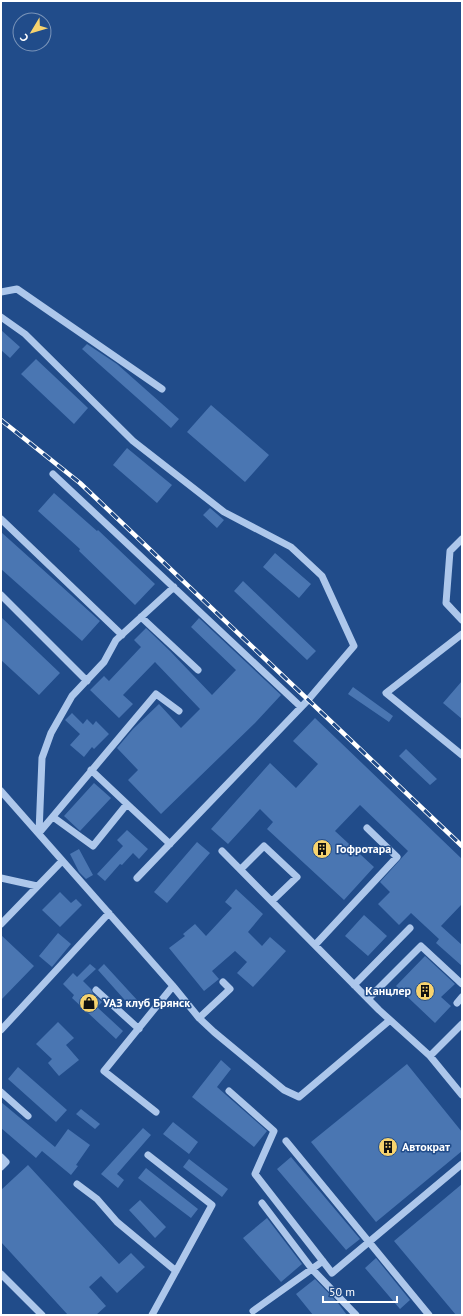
<svg xmlns="http://www.w3.org/2000/svg" width="463" height="1316" viewBox="0 0 463 1316" font-family="'PT Sans',sans-serif">
<style>
.building{fill:#4a76b2}
.lines{fill:none;stroke-linecap:round;stroke-linejoin:round}
.minor{stroke:#adc7eb;stroke-width:7}
.rail-casing{stroke:#fff;stroke-width:4.5}
.rail{stroke:#214c8a;stroke-width:3;stroke-dasharray:9;stroke-linecap:butt}
.labels{text-anchor:middle;stroke-width:3;stroke-linejoin:round;paint-order:stroke}
.poi-label{font-size:12px;font-weight:bold;fill:#fff;stroke:#214c8a;text-anchor:start}
</style>
<rect width="100%" height="100%" fill="#214c8a"/>
<path class="building" d="M1,330l19,17 -10,11 -9,-8z
M87,344l30,20 62,55 -8,9 -89,-79z
M36,359l52,49 -14,16 -53,-50z
M211,405l58,50 -24,27 -58,-50z
M127,448l45,37 -15,18 -44,-38z
M54,493l43,38 1,-1 57,54 -20,21 -56,-54 1,-2 -42,-38z
M210,508l14,12 -7,8 -14,-13z
M1,532l99,89 -18,20 -81,-72z
M275,553l36,31 -12,14 -36,-31z
M243,581l73,70 -9,9 -73,-69z
M1,617l59,56 -21,22 -38,-35z
M199,618l82,77 -26,28 -94,91 -33,-34 10,-10 -21,-22 16,-19 26,-25 22,24 19,-19 -45,-47 -32,33 10,9 -14,14 -29,-28 14,-14 5,5 32,-34 -7,-7 12,-12 24,23 42,44 24,-25 -45,-43z
M462,681v38l-19,-16z
M353,687l40,29 -4,6 -41,-28z
M72,713l11,11 4,-5 6,6 3,-4 13,13 -15,15 -2,-2 -8,10 -14,-12 10,-11 -15,-14z
M315,718l147,141v45l-21,22 21,19v21l-26,-23 3,-4 -28,-26 -12,12 -21,-21 12,-12 -10,-10 28,-31 -48,-46 -25,26 39,36 -30,33 -77,-71 6,-7 -13,-13 -32,35 -17,-15 59,-66 26,25 22,-24 -25,-23z
M406,749l31,30 -7,6 -31,-29z
M94,783l17,15 -31,33 -16,-15z
M127,830l21,19 -9,10 -6,-6 -11,12 -2,-1 -15,17 -8,-7 26,-28 -6,-6z
M197,842l13,11 -43,50 -13,-11z
M79,849l14,26 -7,4 -7,-7 -9,-18z
M236,889l27,25 -15,18 14,14 8,-9 16,14 -33,36 -16,-14 10,-11 -12,-11 -23,20 7,8 -15,12 -35,-43 16,-12 -2,-2 12,-10 11,12 26,-28 -7,-6z
M60,892l11,11 5,-4 6,6 -22,22 -18,-17z
M364,915l23,21 -19,20 -23,-20z
M58,933l13,11 -19,23 -13,-11z
M1,935l33,31 -33,34z
M425,956l30,28 -14,13 10,9 -16,17 -39,-37z
M90,964l6,5 -13,12 8,8 2,5 9,8 -5,5 26,24 -7,8 -44,-41 2,-3 -11,-11 10,-11 4,4z
M104,964l34,37 -7,6 -33,-37z
M58,1022l16,16 -8,7 13,15 -20,16 -11,-13 4,-4 -16,-15z
M221,1060l10,9 -14,18 50,44 -13,16 -62,-50z
M407,1064l55,68v19l-86,71 -65,-80z
M18,1067l49,43 -11,12 -48,-43z
M1,1102l54,45 13,-18 22,16 -14,20 2,1 -7,9 -29,-24 -6,7 -35,-30z
M81,1109l19,15 -5,5 -19,-15z
M173,1122l25,20 -9,12 -26,-20z
M143,1128l8,7 -34,39 7,6 -6,8 -17,-14z
M291,1157l69,82 -14,11 -69,-81z
M189,1159l39,30 -6,8 -39,-30z
M28,1165l91,99 12,-11 14,14 -28,26 -16,-17 -12,11 17,19 -10,9h-28l-67,-73v-52z
M146,1168l52,41 -7,9 -53,-40z
M462,1184v131h-6l-62,-74z
M140,1200l26,27 -11,11 -26,-28z
M267,1218l35,46 -21,18 -38,-44z
M376,1258l34,42 -10,9 -35,-41z
M315,1279l23,24 9,12h-34l-17,-21z"/>
<g class="lines">
<path class="minor" d="M1,292l16,-3 145,100
M1,317l24,17 108,107 91,71 67,35 31,29 32,70 -46,54 -171,178
M53,474l248,233
M1,519l121,116
M462,539l-12,12 -4,52 16,17
M1,595l86,86
M141,617l57,53
M462,634l-76,59 76,62
M1,791l172,195 26,32 15,14 70,58 15,7 91,-77
M127,804l43,40
M53,817l40,29 34,-42 -36,-34
M39,833l3,-75 9,-25 21,-37 32,-34 12,-22 58,-53
M39,833l117,-139 23,17
M222,851l157,159 51,46 32,39
M241,869l23,-23 33,31 -25,24
M1,878l36,8
M1,924l61,-63
M315,945l82,-88 -30,-29
M354,985l56,-57
M96,990l43,39
M368,999l53,-53 41,38
M457,1003l5,-6
M199,1018l31,-29 -7,-7
M1,1030l108,-117
M430,1056l32,-32
M229,1091l45,40 -19,43 77,99 130,-109
M1,1092l27,24
M156,1112l-52,-41 69,-85
M286,1141l143,174
M148,1155l64,50 -60,110
M1,1157l5,5 -5,5
M77,1184l20,15 20,23 59,49
M262,1203l50,66 44,46
M1,1274l41,41
M253,1311l70,-50"/>
<defs>
<path id="rail" d="M1,420l79,63 382,363"/>
</defs>
<use href="#rail" class="rail-casing"/>
<use href="#rail" class="rail"/>
</g>
<defs>
<symbol id="building-disc" viewBox="-11 -11 22 22"><circle r="9.5" fill="#f7d36e" stroke="#214c8a"/><path d="M-4-6H4V6H1V3H-1V6H-4ZM-2.5-4.3h1.7v1.8h-1.7ZM.8-4.3h1.7v1.8H.8ZM-2.5-1h1.7V.8h-1.7ZM.8-1h1.7V.8H.8Z" fill="#111"/></symbol>
<symbol id="shop-disc" viewBox="-11 -11 22 22"><circle r="9.5" fill="#f7d36e" stroke="#214c8a"/><path d="M-5-2.5h2.3a2.7 3.5 0 0 1 5.4 0H5L5.5 6h-11ZM-1.5-2.5h3a1.5 2.3 0 0 0-3 0Z" fill="#111"/></symbol>
</defs>
<g fill-rule="evenodd">
<use href="#building-disc" x="311" y="838" width="22" height="22"/>
<use href="#building-disc" x="414" y="980" width="22" height="22"/>
<use href="#shop-disc" x="78" y="992" width="22" height="22"/>
<use href="#building-disc" x="377" y="1136" width="22" height="22"/>
</g>
<g class="labels">
<g class="poi-label">
<text x="336" y="853">Гофротара</text>
<text x="411" y="995" text-anchor="end">Канцлер</text>
<text x="103" y="1007">УАЗ клуб Брянск</text>
<text x="402" y="1151">Автократ</text>
</g>
</g>
<rect width="463" height="1316" fill="none" stroke="#ffffff" stroke-width="4"/>
<g transform="translate(32 32) rotate(232)"><circle r="19" fill="#214c8a" stroke="#7a94b9"/>
<path d="M0-3L7 15L0 10L-7 15Z" fill="#f7d36e"/>
<text y="-6" font-size="11" font-weight="bold" text-anchor="middle" fill="#ffffff">С</text>
</g>
<path d="M323 1296v6h74v-6" fill="none" stroke="#ffffff" stroke-width="2"/>
<text x="329" y="1296" font-size="12" fill="#ffffff" stroke="#214c8a" stroke-width="3" paint-order="stroke">50 m</text>
</svg>
